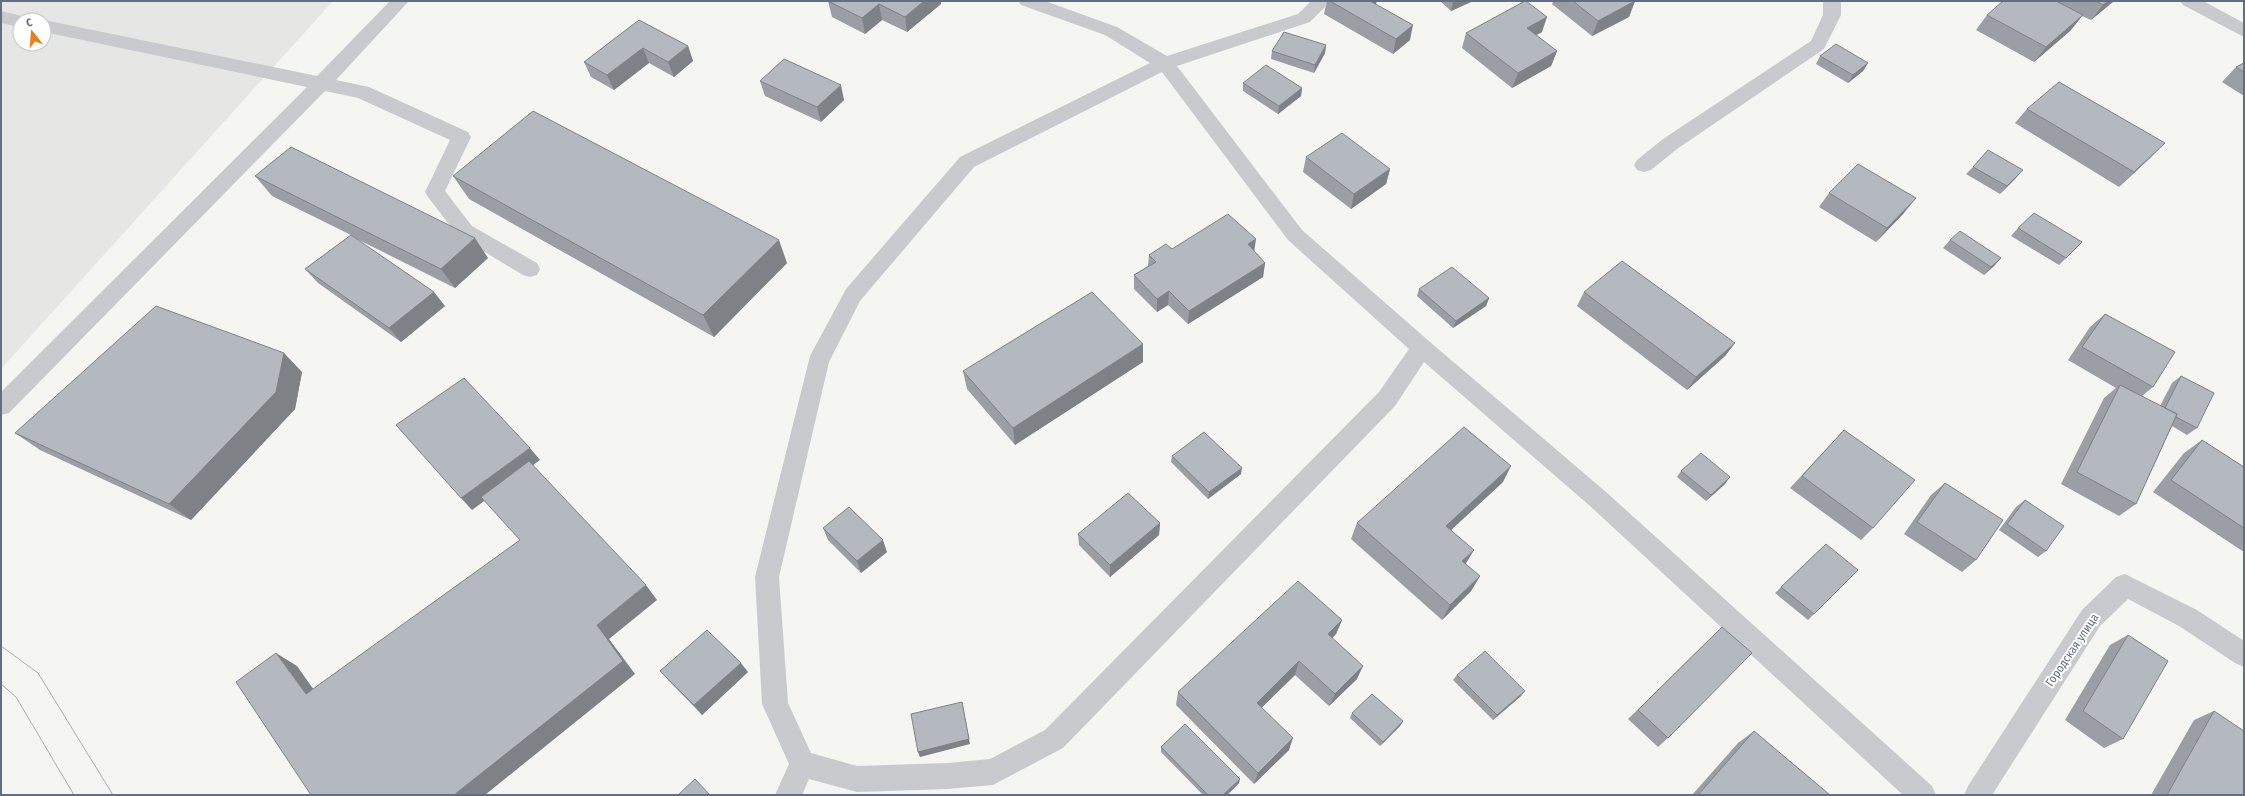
<svg xmlns="http://www.w3.org/2000/svg" width="2245" height="796" viewBox="0 0 2245 796" font-family="'Fira Sans Condensed',sans-serif">
<style>
.built{fill:#e6e6e5;fill-rule:evenodd}
.lines{fill:none;stroke-linecap:round;stroke-linejoin:round}
.minor{fill:#c8cace;fill-rule:evenodd}
.tram{stroke:#a9acb4;stroke-width:1}
.wall{fill:#9b9fa5}
.shaded-wall{fill:#7e8286}
.building{fill:#b4b9c0;stroke:#7e8286}
.labels{text-anchor:middle;stroke-width:4;stroke-linejoin:round;paint-order:stroke}
.street-label{font-size:12px;fill:#626e86;stroke:#fff}
</style>
<rect width="100%" height="100%" fill="#f5f6f2"/>
<path class="built" d="M1,1h332l-332,368zM20,20h24v24h-24z"/>
<g class="lines">
<path class="minor" d="M390,1h19l-73,79 33,7 99,45 3,5 -26,54 27,35 65,37 3,6 -3,6 -7,2 -7,-2 -65,-39 -30,-39 -3,-5 25,-52 -92,-42 -33,-7 -316,322 -8,2v-23l306,-305 -263,-55v-12l273,56z
M1018,1h27l72,26 50,29 131,-42 13,-13h20l-21,21 -133,44 125,164 128,112 176,150 326,294 4,9h-33l-313,-289 -166,-144 -29,44 -332,342 -70,37 -45,4 -91,3 -48,-13 -7,16h-27l14,-31 -27,-60 -7,-127 55,-221 36,-67 114,-132 190,-94 -45,-28 -84,-30zM1162,72l126,168 121,109 -30,43 -334,338 -55,29 -42,4 -91,3 -46,-13 -23,-50 -9,-126 50,-215 31,-61 114,-134z
M1823,1h18v14l-17,34 -147,100 -26,21 -7,2 -7,-2 -3,-5 3,-5 26,-21 148,-98 12,-26z
M2180,1h23l41,22v14l-61,-32z
M1,11l25,6 2,3h-8v7l-19,-4z
M2125,574l72,36 47,31v26l-9,-4 -56,-37 -51,-27 -28,27 -108,169h-28l4,-9 114,-176 34,-33z"/>
<path class="tram" d="M1,646l37,27 75,122
M1,684l15,13 58,98"/>
</g>
<path class="wall" d="M828,1h113v3l-34,28 -25,-12 -17,14 -33,-17z
M1327,1h50l-2,3 35,36 -17,14 -69,-40z
M1440,1h33l-22,10z
M1553,1h82l-6,16 -37,19 -40,-32z
M2056,1h58l-23,19 -9,-4 -12,15 -36,31 -58,-32 11,-15z
M639,20l49,26 5,15 -19,16 -25,-14 -35,27 -23,-13 -7,-15z
M1542,32l-6,3 21,16 -6,15 -39,22 -50,-40 4,-15z
M1326,45l-1,8 -11,20 -43,-14 1,-8z
M1820,56l48,7 -5,8 -15,12 -32,-19z
M2244,63v33l-22,-14 14,-15z
M760,81l84,19 -23,22 -56,-26z
M1243,83l59,5 -1,8 -23,18 -35,-23z
M2027,109l123,49 -31,29 -104,-64z
M1306,157l84,12 -4,15 -35,25 -48,-37z
M1973,167l43,11 -16,16 -34,-20z
M255,176l233,82 -33,30 -104,-52 94,70 -44,36 -83,-59 -13,-14 46,-34 -79,-39z
M453,176l334,87 -73,74 -245,-138z
M1829,193l75,20 -28,29 -57,-35z
M2018,228l64,14 -23,23 -48,-29z
M1950,240l51,18 -7,8 -10,9 -41,-27z
M1172,249l82,2 11,12 -2,14 -75,47 -20,-19 -11,7 -23,-23v-14l14,-9 1,-11z
M1419,289l70,9 -3,8 -33,22 -36,-32z
M1584,292l151,51 -10,13 -38,34 -110,-84z
M2105,314l48,73 -11,9 18,10 12,-23 9,-7 16,52 -10,7 -15,-9 -36,78 -17,12 -58,-32 43,-86 12,-10 -48,-28 22,-33z
M1143,362l-128,83 -48,-56 -4,-18z
M302,372l-7,37 -104,111 -151,-70 -25,-17z
M1844,430l29,98 -12,12 -71,-52z
M2202,440l42,27v85l-91,-60 31,-39z
M1172,456l69,18 -33,25 -37,-37z
M1681,471l44,13 -19,17 -29,-24z
M1503,482l-52,48 15,34 14,12 -9,15 -29,29 -91,-81 6,-16z
M1945,483l31,77 -14,12 -58,-38 27,-39z
M2025,500l21,51 -8,6 -39,-27 17,-23z
M1160,523l-1,12 -49,42 -31,-32 -1,-11z
M823,528l64,24 -26,21 -33,-33z
M1826,544l-12,70 -6,6 -33,-27z
M1342,620l-6,14 -4,4 25,41 -28,27 -34,-31 -33,32 27,43 -35,34 -78,-79 2,-13z
M1722,627l-54,111 -10,9 -30,-28z
M2128,635l-5,104 -19,9 -39,-28 45,-75z
M660,671l88,1 -46,43 -33,-34z
M1457,675l64,21 -28,24 -40,-40z
M2214,711l30,84h-93l43,-75z
M1352,713l51,8 -3,5 -20,20 -30,-28z
M1754,731l76,64h-138l46,-52z
M1161,747l78,36 -12,12h-24l-42,-43z"/>
<path class="shaded-wall" d="M924,1h17v3l-34,28 -2,-15z
M1364,1h13l-1,3 -15,9z
M1453,1h20l-22,10z
M1635,1l-6,16 -37,19 6,-15z
M2108,1h6l-23,19 12,-15z
M879,4l3,16 -17,14 -3,-16z
M2083,15l-13,16 -36,31 12,-15z
M1547,17l-5,15 -20,11 5,-15z
M1413,25l-3,15 -17,14 3,-15z
M1326,45l-1,8 -11,20 1,-8z
M688,46l5,15 -19,16 -6,-15z
M643,48l6,15 -35,27 -7,-15z
M1557,51l-6,15 -39,22 6,-15z
M1868,63l-5,8 -15,12 5,-8z
M841,85l3,15 -23,22 -4,-15z
M1302,88l-1,8 -23,18 1,-8z
M2165,143l-15,15 -31,29 15,-15z
M1390,169l-4,15 -35,25 3,-15z
M2023,170l-7,8 -16,16 7,-8z
M1916,198l-12,15 -28,29 11,-14z
M475,238l13,20 -33,30 -14,-19z
M1256,239l-2,14 -6,-9z
M779,240l8,23 -73,74 -11,-22z
M2001,258l-7,8 -10,9 7,-8z
M1265,263l-2,14 -75,47 1,-13z
M1169,291l-1,14 -11,7v-13z
M434,292l11,14 -44,36 -12,-14z
M1489,298l-3,8 -33,22 3,-7z
M1735,343l-10,13 -38,34 9,-13z
M1143,344v18l-128,83 -2,-17z
M284,353l18,19 -7,37 -104,111 -22,-16z
M530,448l10,12 -68,50 -11,-12z
M1511,466l-8,16 -65,60 8,-16z
M1242,468l-1,6 -33,25 1,-7z
M1730,477l-5,7 -19,17 5,-6z
M1160,523l-1,12 -49,42v-12z
M883,540l4,12 -26,21 -4,-12z
M1474,550l-9,15 -3,-4z
M1480,576l-9,15 -29,29 8,-15z
M646,585l11,15 -48,39 26,35 -150,121h-31l143,-170z
M1342,620l-6,14 -13,14 5,-14z
M276,653l21,13 29,41 -20,-13z
M1299,661l-4,14 -41,40 3,-12z
M741,663l7,9 -46,43 -8,-10z
M1363,666l-6,13 -28,27 6,-12z
M1525,691l-4,5 -28,24 4,-5z
M962,702l1,5 7,37 -50,13 -2,-5z
M1403,721l-3,5 -20,20 3,-4z
M1293,738l-4,12 -35,34 4,-11z
M1240,779l-1,4 -12,12h-4z"/>
<path class="building" d="M828,1h96l-19,16 -26,-13 -17,14z
M1330,1h40l43,24 -17,14z
M1525,1h1l21,16 -20,11 30,23 -39,22 -52,-40z
M1573,1h62l-37,20z
M2003,1h53l27,14 -37,32 -59,-32z
M2096,1h12l-5,4z
M639,20l49,26 -20,16 -25,-14 -36,27 -23,-13z
M1284,32l42,13 -11,20 -43,-14z
M1836,44l32,19 -15,12 -33,-19z
M784,59l57,26 -24,22 -57,-26z
M2244,63v9l-8,-5z
M1266,65l36,23 -23,18 -36,-23z
M2059,82l106,61 -31,29 -107,-63z
M533,111l246,129 -76,75 -250,-139z
M1342,133l48,36 -36,25 -48,-37z
M291,147l184,91 -34,31 -186,-93z
M1988,150l35,20 -16,16 -34,-19z
M1858,164l58,34 -29,30 -58,-35z
M2034,213l48,29 -16,16 -48,-30z
M1228,214l28,25 -8,5 17,19 -76,48 -20,-20 -12,8 -23,-24 22,-13 -7,-7 17,-11 6,5z
M1960,231l41,27 -10,9 -41,-27z
M351,235l83,57 -45,36 -84,-59z
M1622,261l113,82 -39,34 -112,-85z
M1452,267l37,31 -33,23 -37,-32z
M1092,292l51,52 -130,84 -50,-57z
M156,306l128,47 -8,39 -107,112 -154,-71z
M2105,314l70,38 -22,35 -71,-40z
M2181,376l33,17 -17,35 -21,-11 1,-3 -12,-6z
M464,378l66,70 -69,50 -65,-73z
M2120,385l57,29 -41,90 -59,-32z
M1464,427l47,39 -65,60 28,24 -12,11 18,15 -30,29 -93,-82z
M1844,430l71,50 -42,48 -71,-52z
M1204,432l38,36 -33,24 -37,-36z
M2202,440l42,27v61l-73,-48z
M1701,453l29,24 -19,18 -30,-24z
M529,461l117,124 -49,40 26,36 -169,134h-143l-75,-113 40,-29 30,41 214,-154 -39,-43z
M1945,483l58,37 -27,40 -59,-38z
M1128,493l32,30 -50,42 -32,-31z
M2025,500l39,26 -18,25 -39,-27z
M849,507l34,33 -26,21 -34,-33z
M1826,544l32,26 -44,44 -33,-27z
M1298,581l44,39 -14,14 35,32 -28,28 -36,-33 -42,42 36,35 -35,35 -80,-81z
M1722,627l30,26 -84,85 -30,-28z
M707,630l34,33 -47,42 -34,-34z
M2128,635l40,26 -45,78 -40,-28z
M1485,651l40,40 -28,24 -40,-40z
M1372,694l31,27 -20,21 -31,-29z
M962,702l7,37 -51,13 -7,-38z
M2214,711l30,20v64h-77z
M1185,724l55,55 -17,16h-15l-47,-48z
M1754,731l76,64h-132z
M695,779l15,16h-32z"/>
<g class="labels">
<g class="street-label">
<text transform="translate(2072 650) rotate(-56)" y="4">Городская улица</text>
</g>
</g>
<rect width="2245" height="796" fill="none" stroke="#626e86" stroke-width="4"/>
<g transform="translate(32 32) rotate(343)"><circle r="19" fill="#ffffff" stroke="#c0c5cf"/>
<path d="M0-3L7 15L0 10L-7 15Z" fill="#f17b16"/>
<text y="-6" font-size="11" font-weight="bold" text-anchor="middle" fill="#626e86">С</text>
</g>
</svg>
